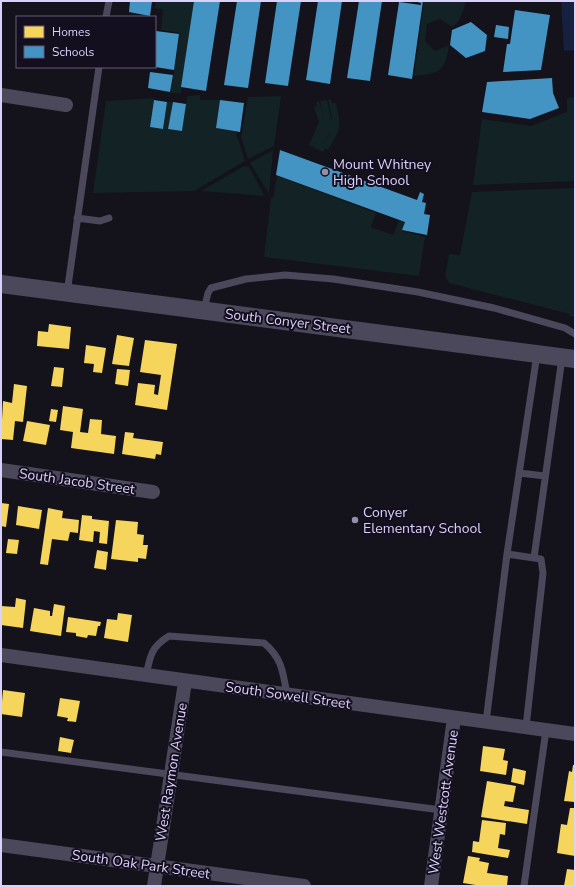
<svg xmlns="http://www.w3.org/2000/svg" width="576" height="887" viewBox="0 0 576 887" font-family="'Nunito Sans',sans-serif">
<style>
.green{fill:#132325}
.water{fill:#15213e}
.homes{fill:#f6d55c}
.schools{fill:#4393c3}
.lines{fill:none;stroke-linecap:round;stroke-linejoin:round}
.service{stroke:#4a485a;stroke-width:7}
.minor{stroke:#4a485a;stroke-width:14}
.tertiary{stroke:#4a485a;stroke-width:18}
.poi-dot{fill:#948eab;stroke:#130f1e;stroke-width:1.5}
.labels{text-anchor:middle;stroke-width:4;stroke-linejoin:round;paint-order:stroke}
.poi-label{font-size:14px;fill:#d9d1f9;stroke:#130f1e;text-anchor:start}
.street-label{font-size:14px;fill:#d9d1f9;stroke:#130f1e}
</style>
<rect width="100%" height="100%" fill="#14121a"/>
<path class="green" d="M156,1h38l-13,92h-10l9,-60 -19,-3 2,-20 -8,-2z
M424,1h42c-4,10 -4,20 -14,26l-12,-8 -13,5 -2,17 10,10 14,-6c-4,28 -9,28 -35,31z
M200,95v5h20l-4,28 20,4 9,29 -51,30 -101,2 13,-92 48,-3 -4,29 13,2 4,-27h6l-4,27 13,2 5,-35z
M281,96l-7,50 -26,13 -7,-22 7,-40z
M575,97v84l-102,4 9,-66 49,7 36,-14v-14z
M331,99l1,4h4c5,25 6,24 -8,47l-3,-2 -2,4 -14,-7 10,-23 -5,-15 3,-1 -1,-4 3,-1 5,16 -4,-16 7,-1 5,22 -1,7 -8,15c12,-18 10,-24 5,-44z
M273,150l-4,44 -19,-31z
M244,166l5,1 16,29 -64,-5z
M277,176l99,37 -5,14 22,8 6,-14 5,1 -2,9 23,6 -6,39 -155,-19 7,-59h2z
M575,188v129l-6,-1 1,-2 -121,-31 -4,-7 4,-22 11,1 12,-63z"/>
<path class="water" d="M561,1h14v49l-11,1z"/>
<path class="homes" d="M49,324l22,3 -2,22 -32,-3 1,-15 10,1z
M117,335l17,3 -5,28 -17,-2z
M145,340l32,4 -10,66 -32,-5 3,-22 17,2 -1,9 4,1 3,-20 -21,-3z
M86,345l20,3 -4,25 -9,-1 1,-8 -10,-1z
M54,367l10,1 -2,19 -11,-1z
M117,369l13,1 -2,16 -13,-2z
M14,384l13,2 -4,36 -8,-1 -2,19 -12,-1 2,-38 9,2z
M63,406l20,3 -3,23 8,1 2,-14 12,1 -1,14 15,2 -2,18 -43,-6 2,-16 -13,-2z
M51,409l7,1 -2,12 -7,-1z
M27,421l23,4 -4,20 -23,-4z
M125,432l9,1 -1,5 30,4 -2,13 -5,-1 -1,5 -33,-5z
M1,503l8,1 -3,23 -5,-1z
M18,506l24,4 -3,19 -23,-4z
M48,508l15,3 -1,7 17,2 -1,13 -8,-1 -2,9 -16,-2 -4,26 -8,-1z
M82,515l10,1v3l17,2 -2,23 -8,-1 1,-11 -6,-1 -1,11 -14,-2z
M116,520l22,2 -1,12 7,1 -1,10h5l-2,14 -8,-1v4l-27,-3z
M8,539l11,1 -2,14 -11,-1z
M97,550l11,2 -2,18 -12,-2z
M16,598l10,2 -3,28 -22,-3v-19l14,1z
M54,604l11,2 -4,30 -31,-5 4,-23 16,3v5h2z
M118,613l14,2 -4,27 -24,-4 3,-19 10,1z
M68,617l33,5 -1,4h-2l-2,10 -8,-1 -1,3 -11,-2v-3l-10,-1z
M3,690l22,3 -3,24 -21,-3z
M60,698l20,3 -4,21 -9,-1 1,-3 -11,-2z
M60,737l14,3 -3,13 -13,-2z
M483,746l22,3 -2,11 5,1 -2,14 -26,-4z
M573,765h2v37l-11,-1 5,-30 3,1z
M513,768l13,3 -2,14 -13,-3z
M487,781l29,5 -3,16 -8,-1 -1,5 25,4 -2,14 -46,-7z
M570,808h5v48l-18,-3 4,-29 6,1z
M482,820l24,3 -1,12 -5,-1 -2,14 12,2 -2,8 -36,-6 1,-11 6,1z
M468,856l12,2 -1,3 10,2 -2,10 21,3 -1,10h-25l-19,-3z
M567,869l8,1v16h-11z"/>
<path class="schools" d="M130,1h22l-2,15 -21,-4z
M194,1h26l-14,90 -25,-4z
M237,1h24l-13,87 -24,-3z
M277,1h24l-13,85 -23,-3z
M318,1h24l-12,83 -24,-4z
M359,1h23l-12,80 -23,-3z
M414,1h9l-11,78 -24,-4 11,-73 22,3v-2z
M515,10l35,5 -9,55 -38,2 4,-28h3z
M471,22l16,13 -2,16 -19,7 -16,-13 2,-15z
M496,25l13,2 -1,12 -14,-2z
M156,31l23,3 -5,36 -19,-3z
M150,72l23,3 -3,17 -22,-4z
M552,78l1,15 6,15 -29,11 -48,-7 5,-30z
M154,100l13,2 -4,27 -13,-2z
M220,100l24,3 -4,29 -24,-4z
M173,102l13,2 -4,27 -14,-2z
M280,150l137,50 3,-8 4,2 -2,8 4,1 -2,11 6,1 -3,20 -25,-5 3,-8 -129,-47z"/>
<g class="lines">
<path class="service" d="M106,17l3,-16
M77,218l23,3 9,-3
M67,293l32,-226
M204,309l4,-16 3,-5 35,-9 39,-4 48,4 85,13 76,16 71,20 10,6
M519,473l26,3
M507,554l34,5 2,14 -17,154
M534,558l28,-200
M146,676c4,-20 5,-29 23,-40l95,7c18,15 19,29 23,52
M486,722l21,-168 30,-200
M1,752l440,58
M524,886l22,-156"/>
<path class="minor" d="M1,95l65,10
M1,470l152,22
M1,655l574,79
M1,845l303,41
M154,886l31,-204
M431,886l23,-168"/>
<path class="tertiary" d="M1,284l574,75"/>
</g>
<g class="poi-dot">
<circle cx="325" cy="172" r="4"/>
<circle cx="355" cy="520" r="4"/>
</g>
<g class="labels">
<g class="poi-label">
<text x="333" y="169">Mount Whitney<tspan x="333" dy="16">High School</tspan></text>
<text x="363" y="517">Conyer<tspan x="363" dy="16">Elementary School</tspan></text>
</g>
<g class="street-label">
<text transform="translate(288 321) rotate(7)" y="5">South Conyer Street</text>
<text transform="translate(77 481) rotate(8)" y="5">South Jacob Street</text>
<text transform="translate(288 695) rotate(8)" y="5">South Sowell Street</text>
<text transform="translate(171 772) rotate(-81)" y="5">West Raymon Avenue</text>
<text transform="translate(443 802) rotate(-82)" y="5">West Westcott Avenue</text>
<text transform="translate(141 864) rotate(8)" y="5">South Oak Park Street</text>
</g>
</g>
<rect width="576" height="887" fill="none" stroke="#d9d1f9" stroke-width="4"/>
<rect x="16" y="16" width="140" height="52" fill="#130f1e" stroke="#625d76"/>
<rect x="24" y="26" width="20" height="12" fill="#f6d55c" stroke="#625d76"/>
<text x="52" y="36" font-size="12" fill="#d9d1f9">Homes</text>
<rect x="24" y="46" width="20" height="12" fill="#4393c3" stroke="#625d76"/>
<text x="52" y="56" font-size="12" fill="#d9d1f9">Schools</text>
</svg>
